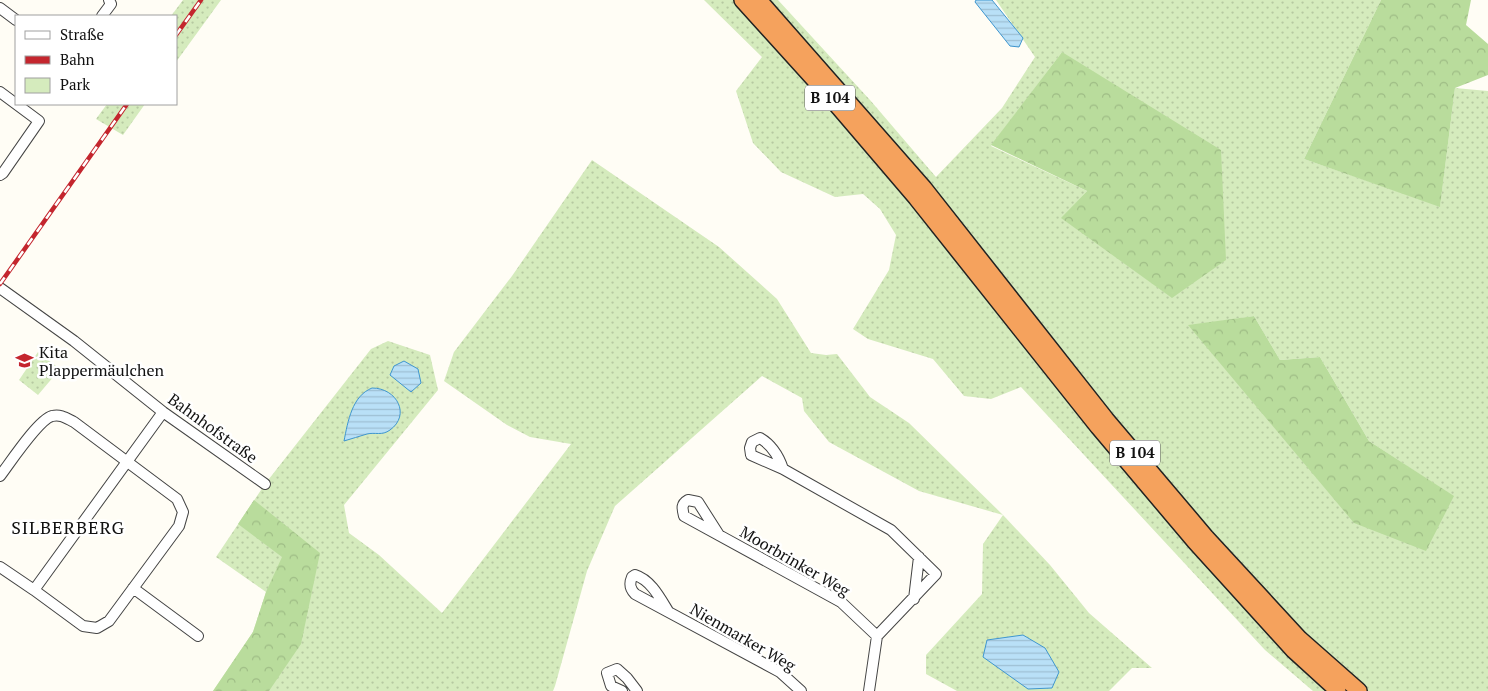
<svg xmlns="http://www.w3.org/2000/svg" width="1488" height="691" viewBox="0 0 1488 691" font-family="'PT Serif',serif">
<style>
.green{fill:url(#green-dots);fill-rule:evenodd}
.forest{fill:url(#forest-crowns)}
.water{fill:url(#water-rules);stroke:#3f96cf}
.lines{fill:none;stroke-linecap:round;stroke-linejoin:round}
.minor-casing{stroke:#444;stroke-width:12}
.highway-casing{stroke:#222;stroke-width:18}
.minor{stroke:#fff;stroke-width:10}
.highway{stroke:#f5a25d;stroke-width:15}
.rail-casing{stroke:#c4262e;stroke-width:4.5}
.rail{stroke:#fff;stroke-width:2.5;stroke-dasharray:8;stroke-linecap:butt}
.labels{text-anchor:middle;stroke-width:5;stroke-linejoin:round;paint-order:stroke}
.shield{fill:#fff;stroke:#585858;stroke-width:1}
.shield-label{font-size:15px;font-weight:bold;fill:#111}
.poi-label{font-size:16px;fill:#111;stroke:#fff;text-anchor:start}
.street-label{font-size:16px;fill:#111;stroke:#fff}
.neighbourhood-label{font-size:18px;letter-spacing:1px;fill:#111;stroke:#fff}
</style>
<defs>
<pattern id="green-dots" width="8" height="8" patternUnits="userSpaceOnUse" patternTransform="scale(1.25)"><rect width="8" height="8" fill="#d5ebbd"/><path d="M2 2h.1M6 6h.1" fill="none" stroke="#b6c8a1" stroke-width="1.8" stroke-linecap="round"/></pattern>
<pattern id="forest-crowns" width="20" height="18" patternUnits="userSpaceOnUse" patternTransform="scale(1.25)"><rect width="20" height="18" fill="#b9dc9c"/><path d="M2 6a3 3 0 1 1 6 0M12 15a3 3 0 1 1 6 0" fill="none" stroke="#9ebc85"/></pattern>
<pattern id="water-rules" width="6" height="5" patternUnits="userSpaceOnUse" patternTransform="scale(1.25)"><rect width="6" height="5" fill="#b9e0f7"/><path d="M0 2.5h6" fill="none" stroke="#9ebfd3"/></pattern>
</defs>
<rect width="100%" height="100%" fill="#fffdf5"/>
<path class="green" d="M183,0h38l-45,62v-46h-5z
M704,0h74l92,100 66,77 66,-69 33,-51 -39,-57h385l-77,159 136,47 15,-118 33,3v600h-175l-48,-41 -244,-263 -30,12 -27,-3 -31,-37 -65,-20 -15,-10 36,-59 7,-35 -16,-26 -17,-15 -28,3 -54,-25 -28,-29 -17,-52 26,-34zM1062,52l110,245 -110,-79 25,-27 -96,-45zM1254,316l26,44 40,-3 49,84 84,55 -264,-170z
M107,104h38l-22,31 -27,-16z
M592,160l127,87 58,52 34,54 15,2 11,-1 33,43 39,26 94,92 47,50 39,48 63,55h-20l-23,23h-152l-31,-17v-19l56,-61 1,-50 20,-29 -84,-24 -90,-49 -25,-31 -2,-13 -40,-22 -147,130 -28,65 -32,115 -2,5h-340l40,-59 13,-40 -50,-35 49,-73 106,-135 17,-8 42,14 8,35 -94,115 5,28 30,22 63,58 129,-169 -41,-7 -23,-12 -63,-44 10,-29 58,-76z
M38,352l22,17 -22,26 -19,-15z"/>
<path class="forest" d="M1381,0h90l-5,25 22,19v31l-33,13 -15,119 -136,-48z
M1062,52l159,98 5,110 -54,38 -111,-80 26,-27 -96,-46z
M1254,316l26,44 40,-3 49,84 85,55 -28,55 -72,-28 -166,-198z
M254,500l66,53 -19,91 -32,47h-56l40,-59 13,-40 16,-35 -44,-33z"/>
<path class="water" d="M976,0h16l31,38 -4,9 -9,-1 -35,-44z
M404,361l14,8 3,14 -10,9 -21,-17 4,-9z
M372,388c25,0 39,27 18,42 -8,6 -15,2 -23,4 -8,2 -15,5 -23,7 4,-20 8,-45 28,-53z
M1023,635l22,13 14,24 -7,16 -24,1 -45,-32 4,-17z"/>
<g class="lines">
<defs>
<path id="minor" d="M0,8l16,12
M102,16l9,-12 -2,-4
M0,92l39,29 -36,52 -3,2
M0,288l74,53 89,71 102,72
M783,469c-4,-12 -11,-24 -23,-31l-8,4 -2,6 1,7 32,14 108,61 45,44 -59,62 -8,55
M0,476c10,-13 38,-56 52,-60 9,-2 14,2 22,6l103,77 6,13 -4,14 -70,95 -12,7 -14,-2 -49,-36
M719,535l-21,-33 -10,-2c-7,4 -6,8 -4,16l157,86 36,34
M0,567l34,23 129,-178
M133,588l65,48
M914,599l5,-42
M668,611c-8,-13 -17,-31 -33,-36l-3,2c-3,7 -2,12 3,17l145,78 21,19
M622,691l-11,-5 -4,-13 10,-4 10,9 10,13"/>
<path id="highway" d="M742,0l86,95 88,103 182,229 97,115 98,108 45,41
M759,0l165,188 182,231 100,118 94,102 59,52"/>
</defs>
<use href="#minor" class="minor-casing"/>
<use href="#highway" class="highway-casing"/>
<use href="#minor" class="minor"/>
<use href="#highway" class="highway"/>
<defs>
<path id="rail" d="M176,35l25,-35
M0,284l127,-180"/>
</defs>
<use href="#rail" class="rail-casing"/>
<use href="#rail" class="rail"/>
</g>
<defs>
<symbol id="school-bare" viewBox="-9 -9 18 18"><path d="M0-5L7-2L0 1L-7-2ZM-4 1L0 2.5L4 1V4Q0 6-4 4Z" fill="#c4262e" stroke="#fff" stroke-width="2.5" paint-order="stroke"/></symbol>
</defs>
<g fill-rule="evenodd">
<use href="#school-bare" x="12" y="348" width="25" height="25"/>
</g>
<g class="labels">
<g class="shield">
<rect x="805" y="85.5" width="50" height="25" rx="4"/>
<rect x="1110" y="440.5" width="50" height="25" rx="4"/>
</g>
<g class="shield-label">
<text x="830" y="103">B 104</text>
<text x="1135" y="458">B 104</text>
</g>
<g class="poi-label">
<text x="39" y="358">Kita<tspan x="39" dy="18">Plappermäulchen</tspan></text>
</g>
<g class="street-label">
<text transform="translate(213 428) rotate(36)" y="6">Bahnhofstraße</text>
<text transform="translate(795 561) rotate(30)" y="6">Moorbrinker Weg</text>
<text transform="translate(743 637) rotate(30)" y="6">Nienmarker Weg</text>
</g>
<g class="neighbourhood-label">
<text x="68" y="534">SILBERBERG</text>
</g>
</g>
<rect x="15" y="15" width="162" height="90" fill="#ffffff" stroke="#a0a0a0"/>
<rect x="25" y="31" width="25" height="8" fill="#ffffff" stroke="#a0a0a0"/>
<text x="60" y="40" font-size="15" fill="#111111">Straße</text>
<rect x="25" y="56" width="25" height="8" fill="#c4262e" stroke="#a0a0a0"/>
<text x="60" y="65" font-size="15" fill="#111111">Bahn</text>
<rect x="25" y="78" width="25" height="15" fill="#d5ebbd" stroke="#a0a0a0"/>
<text x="60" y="90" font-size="15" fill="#111111">Park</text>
</svg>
